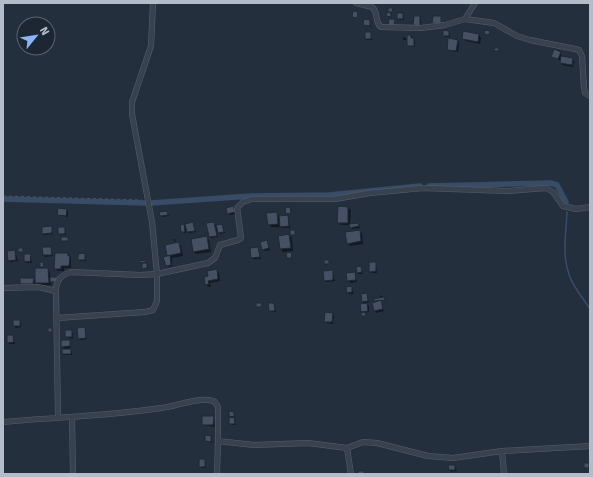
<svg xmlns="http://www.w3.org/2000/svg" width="593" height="477" viewBox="0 0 593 477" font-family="'Fira Sans',sans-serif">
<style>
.shadow{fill:#0007}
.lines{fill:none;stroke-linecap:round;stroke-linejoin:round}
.stream{stroke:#394c67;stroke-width:1.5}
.canal{stroke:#394c67;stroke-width:5.5}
.building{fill:#455162;stroke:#1f2835}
.street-casing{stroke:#565f6c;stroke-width:6}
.path{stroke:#44595c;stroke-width:1;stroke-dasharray:3 3;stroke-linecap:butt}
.street{stroke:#38414e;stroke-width:5}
</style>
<rect width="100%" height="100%" fill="#242f3e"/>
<path class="shadow" d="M403,14l1,6h-5l-1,-2z
M420,17l1,2v8l-5,-1 -2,-1z
M370,21l1,6 -7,-3z
M449,32l1,5h-5l-1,-2z
M370,33l2,7h-4l-2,-1z
M479,35l2,3 -1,6 -14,-3 -3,-2z
M411,36l4,4v7l-7,-2z
M403,37l3,1v2h-3z
M458,40l1,2 -1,10 -8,-1 -2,-1z
M561,53v4l13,4 -1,6 -11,-2 -1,-4 -9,-5z
M233,207l3,7 -6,1 -3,-7z
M348,208l3,2 -1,15 8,-1 2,4 -8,1 -2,-4h-9l-3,-3z
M67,210l1,1v6l-9,-2z
M167,212l2,4 -7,1 -1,-1z
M276,213l3,4 9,-1 1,2 1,10 -19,-1 -2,-3z
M193,223l3,9 -7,1 -3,-3v3l-4,-1 2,-7 3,4z
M214,223l2,3 6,-1 3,8 -5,1 -3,-4 1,7 -7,1 -1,-1z
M51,227l2,7 -8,1 -2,-1z
M65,228l1,7h-5l-2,-2z
M359,231l3,2 1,11 -13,2 -2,-3z
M289,235l3,3 1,13 -10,1 -2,-3z
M206,238l3,2 2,12 -15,2 -2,-2z
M173,239h2l1,5 5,2 2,10 -11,2v8l-3,1 -2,-2 2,-9 7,-12z
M267,241l3,9 -5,1 -2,-2z
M51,248l2,8 -8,1 -1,-2z
M258,248l3,11h-7l-2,-1z
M15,251l3,10 -7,1 -2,-2z
M68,254l3,3v11h-7v3h-6l-3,-3z
M84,254l2,7h-6l-1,-2z
M30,255l2,8h-5l-2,-2z
M375,263l2,10h-5l-2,-2z
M361,267l2,7h-4l-1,-1z
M47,269l3,3 1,13 -12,1 -4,-5v5l-14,-2 12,-5 3,3z
M216,270l3,3 1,8 -10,2 1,4h-2l-3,-2 3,-8z
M332,271l3,10 -9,1 -1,-2z
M355,273l2,9 -7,1 -3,-9z
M351,287l3,7h-5l-1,-2z
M366,294l3,8 -3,1 3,3v6l-5,1 1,3h-2l1,-3 -3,-2 5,-6 -3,-3z
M380,295l5,4 -5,2 4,10 -8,2 -3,-10 7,-4z
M274,304l2,8h-4l-2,-2z
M332,313l2,2 -1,9 -7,-1 -1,-2z
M20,321l1,6 -5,1 -2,-2z
M84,328l3,11 -6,1 -2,-2z
M66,331l7,2v6l-7,-2z
M12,336l3,8h-5l-2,-1z
M69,341l2,7h-2l3,3v4h-8l-1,-1 3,-4 -4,-4z
M213,417l2,10 -12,-2z
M234,418l2,7h-4l-2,-2z
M211,437l1,6 -6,-3z
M204,460l2,8h-4l-2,-2z
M455,466l2,5 -6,1 -1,-2z"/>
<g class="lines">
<path class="stream" d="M567,212c-1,21 -5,43 2,62 3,12 14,24 21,35"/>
<path class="canal" d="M429,186l121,-3 7,2 9,17
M3,199l143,4
M151,203l100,-7 78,-1 91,-9"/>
</g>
<path class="building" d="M388,8h5l-1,4h-4z
M353,11l5,1 -1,6 -5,-1z
M387,12l4,1v4l-5,-1z
M397,13h6v6h-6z
M414,16h6v10l-7,-1z
M433,16h8v8l-9,-1z
M364,19l6,1v6l-7,-1z
M389,19h6l-1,8 -6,-1z
M443,30l6,1v5h-6z
M485,30l5,1 -1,4 -5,-1z
M463,31l16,3 -1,8 -16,-3z
M365,32h6v7h-6z
M407,35h4v3h3v8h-7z
M448,38l10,2 -2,11 -9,-1z
M494,48h5v3h-5z
M554,49l7,3 -3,7 -7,-2z
M561,56l12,2 -1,7 -12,-2z
M233,206l2,6 -8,2 -1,-6z
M338,206l10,1v16h-11z
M290,207l1,6 -5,1 -1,-6z
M58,208l9,1 -1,7 -9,-1z
M167,211l1,4 -8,1 -1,-4z
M277,212l1,12 -10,1 -2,-12z
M288,215l1,11 -9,1 -1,-11z
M193,222l2,9 -8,1 -2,-8z
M214,222l3,14 -8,1 -3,-14z
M358,223l1,3 -9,2 -1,-4z
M184,224l1,8h-4l-1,-7z
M222,224l2,8 -6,1 -2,-8z
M52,226v7l-10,1v-7z
M58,227h7v7h-7z
M290,230h5v5h-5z
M360,230l1,11 -14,3 -2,-12z
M289,234l2,14 -11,1 -2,-13z
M207,236l2,13 -16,3 -2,-13z
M61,237h7v4h-7z
M267,240l2,8 -7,2 -2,-8z
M179,242l2,11 -14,3 -2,-11z
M42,247h9l1,8h-9z
M258,247l2,10 -9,1 -1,-10z
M18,248h5v4h-5z
M15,250l1,10 -8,1 -1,-10z
M291,252l1,6h-5l-1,-5z
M55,253h13v3h2l-1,10h-8v3h-7z
M85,253v7h-7v-6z
M24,254h7l-1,8 -6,-1z
M170,255l1,10 -5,1 -3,-9z
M146,260v2l-7,1v-2z
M324,260h5v4h-5z
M40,262h3l1,5h-4z
M369,262h7v9l-7,1z
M142,263h5v5l-5,1z
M361,266l1,6 -5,1 -1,-6z
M35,268h13l1,15h-14z
M217,269l1,10 -10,2 1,3 -4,1 -1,-8 4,-1 -1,-5z
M333,270v10l-9,1 -1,-10z
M355,272l1,8 -9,1 -1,-8z
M50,277h7v5h-7z
M20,278h14l-1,6h-13z
M352,286v6l-5,1 -1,-6z
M367,293l1,8 -6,1 -1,-8z
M384,297l1,3 -11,1 -1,-2z
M381,300l2,9 -9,2 -2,-8z
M256,303h6l-1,4h-5z
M268,303h6l1,8h-6z
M367,303l1,8 -7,1 -1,-8z
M325,312l8,1 -1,9h-8z
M365,312l1,4h-5v-3z
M13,320h7v6h-7z
M85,327l1,11 -8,1 -1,-11z
M48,328h4v4h-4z
M65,330h7v7h-7z
M7,335h6l1,7 -7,1z
M61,340h9v6l-9,1z
M62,349h9v5h-9z
M229,411l5,1v5l-5,-1z
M202,416h12l-1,9h-11z
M234,417l1,7h-6v-6z
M205,435l6,1v6l-6,-1z
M199,459h6v8h-6z
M584,463h5v5h-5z
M448,465h7v5h-6z
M358,471h6v3h-6z"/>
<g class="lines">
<defs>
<path id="street" d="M356,3c5,2 11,2 16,4 7,5 2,15 9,20l40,1 24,-3 20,-6 29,4 23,13 13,4 45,9 4,1 3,6 2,32 1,5 5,3
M465,19l10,-16
M3,288l35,-1 18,4
M57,318l88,-6 8,-2 4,-9v-27l51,-11 7,-5 5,-13 18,-5 3,-2 -4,-30 6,-6 9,-3h83l35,-6 53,-5 84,3 39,-3 7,4 10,14 13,3 14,-2
M58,417l-2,-126c0,-11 5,-16 15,-19l69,3 17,-1 -5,-52 -20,-108v-12l19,-56 2,-43
M72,417l1,57
M3,422c53,-5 106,-6 158,-14 13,-1 43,-13 54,-6l3,5v34l36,4 54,-2 39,5 16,-6 14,1 51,13 25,2 49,-7 88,-5
M347,448l4,26
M502,451l2,23
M217,474l1,-33"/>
</defs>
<use href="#street" class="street-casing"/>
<path class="path" d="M3,196l139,4"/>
<use href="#street" class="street"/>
</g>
<rect width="593" height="477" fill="none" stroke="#b4bcc9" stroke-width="8"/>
<g transform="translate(36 36) rotate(60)"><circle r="19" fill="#1d2633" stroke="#59626f"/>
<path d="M0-3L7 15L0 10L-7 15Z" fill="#8ab4f8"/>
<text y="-6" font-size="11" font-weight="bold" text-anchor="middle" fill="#b4bcc9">N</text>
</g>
</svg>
